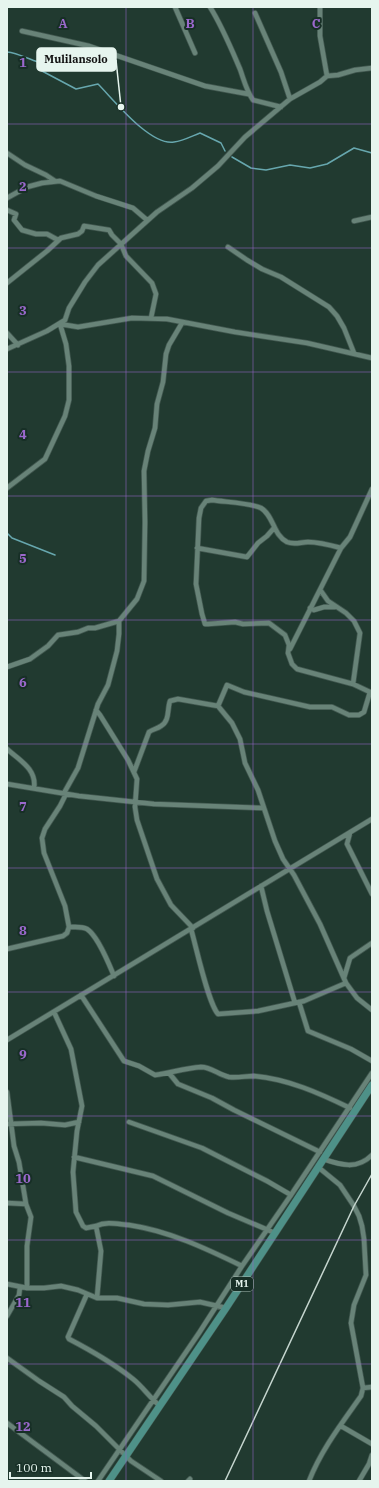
<svg xmlns="http://www.w3.org/2000/svg" width="379" height="1488" viewBox="0 0 379 1488" font-family="'IBM Plex Serif',serif">
<style>
.lines{fill:none;stroke-linecap:round;stroke-linejoin:round}
.stream{stroke:#67a7ae;stroke-width:1.5}
.street-casing{stroke:#425850;stroke-width:6}
.primary-casing{stroke:#425850;stroke-width:8}
.street{stroke:#688378;stroke-width:4.5}
.primary{stroke:#4e9188;stroke-width:7}
.rail{stroke:#c5d5ce;stroke-width:1.5}
.grid{fill:none;stroke:#9b68cd;stroke-width:1;stroke-opacity:0.55}
.labels{text-anchor:middle;stroke-width:4;stroke-linejoin:round;paint-order:stroke}
.shield{fill:#172f26;stroke:#a8bab2;stroke-width:1}
.shield-label{font-size:9px;font-weight:bold;fill:#e6f5ee}
.grid-label{font-size:13px;text-anchor:middle;font-weight:bold;fill:#9b68cd;stroke:#172f26;stroke-width:4;stroke-linejoin:round;paint-order:stroke}
.leader{fill:none;stroke:#e6f5ee;stroke-width:1.5}
.callout-dot{fill:#e6f5ee;stroke:#172f26;stroke-width:1.5}
.callout{fill:#e6f5ee;stroke:#e6f5ee;stroke-width:1.5}
.callout-label{font-size:11px;text-anchor:middle;font-weight:bold;fill:#111}
</style>
<rect width="100%" height="100%" fill="#213a30"/>
<g class="lines">
<path class="stream" d="M7,52c11,1 21,7 31,10l4,9 34,18 22,-5c16,16 52,62 76,58 9,-1 18,-6 26,-9l21,10 4,8
M232,157l19,11 15,2 24,-5 20,3 17,-4 27,-16 18,5
M7,533l5,5 43,17"/>
<defs>
<path id="street" d="M175,7l20,46
M210,7c12,19 21,41 30,62 4,11 6,21 13,31l28,7
M320,7v29l7,40
M255,13l26,59 9,27
M22,31l67,15 116,40 43,8
M7,153l18,12 21,10 9,6
M7,198l20,-11 15,-4 18,-2 36,15 37,12 14,12
M7,210l9,4 -2,6 8,10 14,4h11l11,6
M354,221l18,-4
M228,247l19,13 15,9 19,8 48,30 8,9 7,12 10,25
M7,283l40,-32 14,-13 17,-4 4,-3 2,-5 25,4 3,5 9,9 5,12 26,27 4,11 -5,24
M60,324l18,3 54,-9 35,1 68,13 72,11 65,15
M7,333l11,12
M7,349l40,-18 18,-11 4,-12 16,-26 13,-17 59,-53 35,-24 26,-22 27,-29 45,-38 30,-17 7,-6 11,-1 17,-5 17,-2
M7,488l38,-29 20,-43 4,-16v-34l-3,-22 -6,-20
M197,548l50,9 11,-14 9,-7 7,-8
M341,548c-11,-3 -22,-6 -33,-6 -7,0 -14,3 -21,0 -14,-7 -13,-26 -26,-34 -10,-5 -36,-6 -49,-8l-6,1 -5,7 -2,10 -3,66 6,30 3,10h3l27,-2 8,2 26,-1 16,12 4,10 -1,8 4,11 5,5 56,15 19,9
M321,591l7,10 18,12 8,8 6,12 -7,51
M310,608l4,2 10,-3h11
M290,649l51,-101 9,-11 22,-48
M7,667l23,-8 18,-13 10,-11 20,-3 10,-4h7l24,-7
M218,706l9,-21 17,7 66,15h22l17,8h10l5,-3 6,-20
M96,710l4,5 28,45 9,19 -2,28 2,13 20,59 14,26 22,23
M7,749c12,11 30,20 27,39
M134,772l15,-40c4,-3 8,-3 12,-6 9,-5 6,-17 9,-25l8,-2 40,7 14,17 8,16 5,24 13,27 17,51 8,18 11,16 26,49 26,59 11,15 15,12
M7,784l72,12 75,8 110,4
M64,793l14,-25 20,-64 10,-19 9,-34 2,-17v-13l18,-22 7,-18 1,-59 -1,-51 4,-20 7,-23 2,-24 6,-22 3,-28 3,-9 13,-22
M66,794l-6,12 -15,23 -3,9 2,15 21,53 4,21c6,0 13,-1 18,2 11,7 22,35 27,47
M350,833l-3,11 25,50
M261,886l6,25 28,92
M191,929c5,17 17,74 27,85l40,-3 46,-10 42,-18
M7,949l56,-13 4,-3 2,-6
M344,978l6,-20 22,-15
M81,995l43,66 15,5 16,9c15,-2 30,-7 46,-8 10,0 18,8 28,10 9,1 17,-1 25,-1 34,3 65,17 96,32
M299,1002l9,29 43,18 21,12
M54,1012l17,37 11,57 -5,25 -4,41 3,40 7,14 3,2 10,-2
M7,1040l365,-221
M169,1073l9,11 34,14 22,12 86,42
M7,1092l7,54 5,16 7,42 5,13 -4,29v42
M129,1122l73,26 65,33 24,14
M7,1124l34,-1 24,2 14,-3
M74,1157l79,19 75,37 47,20
M323,1159c18,6 34,11 49,-4
M7,1203l19,1
M7,1284l20,4h17l17,-2 17,4 19,8h20l27,6 24,1 32,-3 26,6
M87,1294l-19,43 1,2c23,12 44,24 64,40 10,8 17,19 27,27
M97,1298l4,-47 -5,-25c11,-5 21,-2 33,-1 40,6 76,23 113,41
M7,1316l12,-21 1,-8
M7,1358l32,23 25,16 8,9 24,20 35,35 30,20
M363,1388l9,-1
M7,1423l78,58
M341,1426l31,18
M98,1481l101,-148 43,-67 49,-71 81,-122
M188,1481l2,-2
M309,1481c12,-31 33,-58 52,-85l2,-8 -12,-65 3,-18 12,-30 -2,-36 -2,-13 -3,-10 -5,-10 -14,-21 -22,-18
M359,1481l10,-17 3,-9"/>
<path id="primary" d="M109,1481l117,-173 146,-223"/>
</defs>
<use href="#street" class="street-casing"/>
<use href="#primary" class="primary-casing"/>
<use href="#street" class="street"/>
<use href="#primary" class="primary"/>
<path class="rail" d="M225,1481l129,-275 18,-32"/>
</g>
<path class="grid" d="M126,7v1474M253,7v1474M7,124h365M7,248h365M7,372h365M7,496h365M7,620h365M7,744h365M7,868h365M7,992h365M7,1116h365M7,1240h365M7,1364h365"/>
<g class="labels">
<rect class="shield" x="231" y="1277" width="22" height="14" rx="3"/>
<g class="shield-label">
<text x="242" y="1287">M1</text>
</g>
</g>
<g class="grid-label">
<text x="63" y="28">A</text>
<text x="190" y="28">B</text>
<text x="316" y="28">C</text>
<text x="23" y="67">1</text>
<text x="23" y="191">2</text>
<text x="23" y="315">3</text>
<text x="23" y="439">4</text>
<text x="23" y="563">5</text>
<text x="23" y="687">6</text>
<text x="23" y="811">7</text>
<text x="23" y="935">8</text>
<text x="23" y="1059">9</text>
<text x="23" y="1183">10</text>
<text x="23" y="1307">11</text>
<text x="23" y="1431">12</text>
</g>
<path class="leader" d="M121 107L116 60"/>
<circle class="callout-dot" cx="121" cy="107" r="4"/>
<rect class="callout" x="37" y="48" width="79" height="23" rx="4"/>
<g class="callout-label">
<text x="76" y="63">Mulilansolo</text>
</g>
<rect width="379" height="1488" fill="none" stroke="#e6f5ee" stroke-width="16"/>
<path d="M10 1472v6h81v-6" fill="none" stroke="#e6f5ee" stroke-width="2"/>
<text x="16" y="1472" font-size="12" fill="#e6f5ee" stroke="#172f26" stroke-width="3" paint-order="stroke">100 m</text>
</svg>
